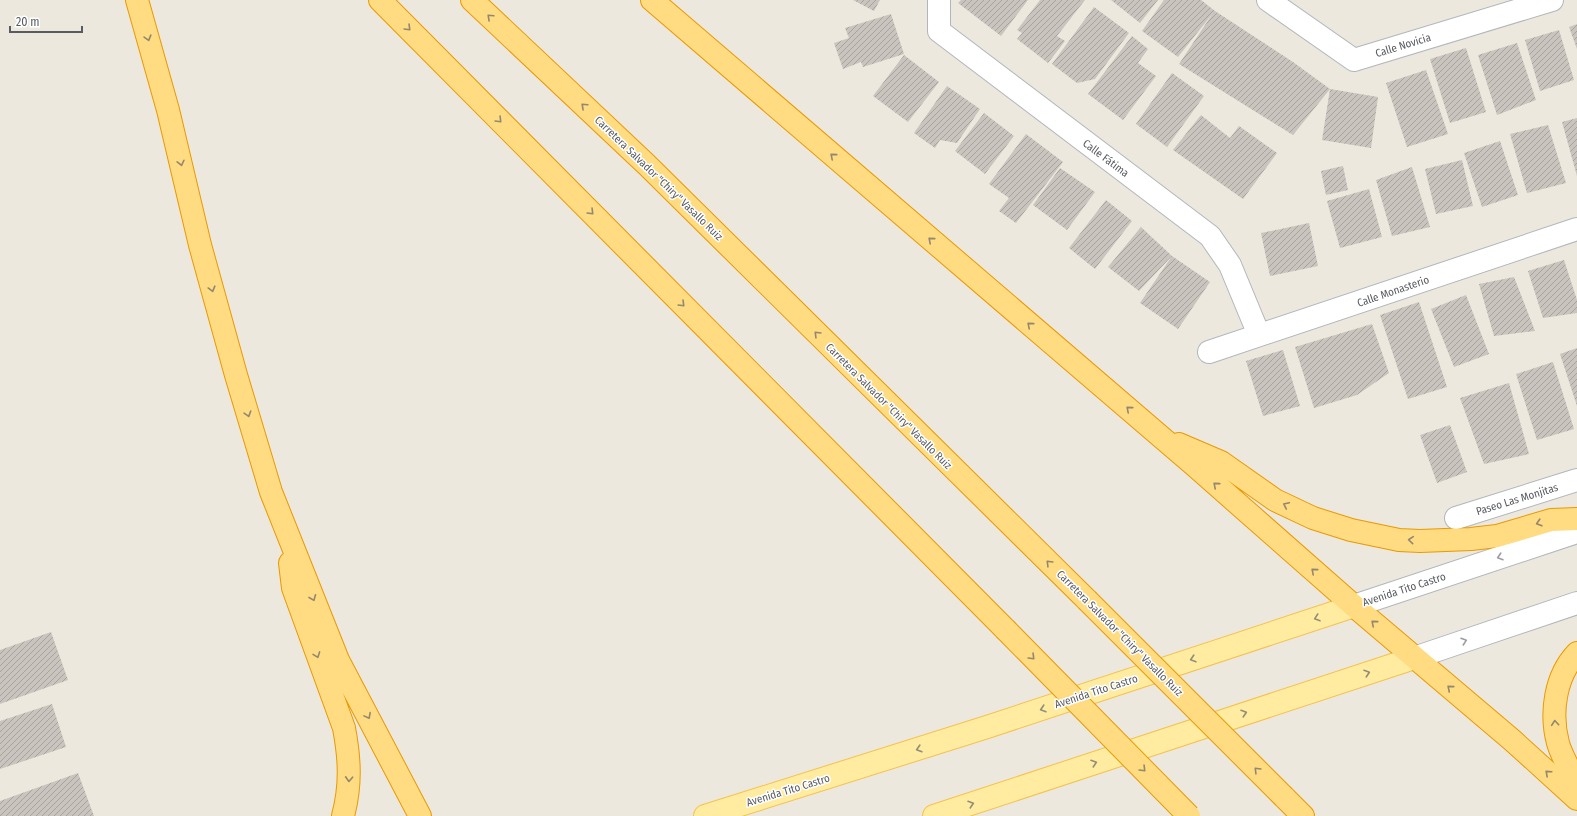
<svg xmlns="http://www.w3.org/2000/svg" width="1577" height="816" viewBox="0 0 1577 816" font-family="'Fira Sans Condensed',sans-serif">
<style>
.building{fill:url(#building-hatch)}
.lines{fill:none;stroke-linecap:round;stroke-linejoin:round}
.minor-casing{stroke:#b2b6bb;stroke-width:24}
.tertiary-casing{stroke:#b2b6bb;stroke-width:24}
.primary-casing{stroke:#f6c14d;stroke-width:24}
.motorway-casing{stroke:#ea9900;stroke-width:24}
.minor{stroke:#fff;stroke-width:22}
.tertiary{stroke:#fff;stroke-width:22}
.primary{stroke:#ffeca0;stroke-width:22}
.motorway{stroke:#ffdb82;stroke-width:22}
.motorway-bridge-casing{stroke:#ea9900;stroke-width:24;stroke-linecap:butt}
.motorway-bridge{stroke:#ffdb82;stroke-width:22}
.oneway{stroke:#92886d}
.oneway2{stroke:#9b9da0}
.oneway3{stroke:#928e77}
.labels{text-anchor:middle;stroke-width:3;stroke-linejoin:round;paint-order:stroke}
.street-label{font-size:11px;fill:#585c61;stroke:#fff}
</style>
<defs>
<pattern id="building-hatch" width="6" height="6" patternUnits="userSpaceOnUse"><rect width="6" height="6" fill="#c9c5be"/><path d="M-1 1l2-2M0 6l6-6M5 7l2-2" fill="none" stroke="#a6a39e"/></pattern>
</defs>
<rect width="100%" height="100%" fill="#ece8de"/>
<path class="building" d="M853,0h27l-6,11z
M961,0h67l-27,36 -43,-33z
M1040,0h45l-28,36 8,5 -17,22 -31,-24 5,-6 -5,-3z
M1111,0h47l-18,23z
M1164,0h37l14,11 78,51 37,27 -37,46 -114,-71 34,-51 -35,44 -36,-26z
M1094,7l35,26 -34,46 -18,4 -25,-19z
M891,14l13,40 -41,13 -2,-5 -18,7 -9,-26 15,-5 -4,-10z
M1577,24v25l-8,-22z
M1559,30l15,50 -34,11 -15,-51z
M1132,36l16,13 -10,14 18,13 -33,44 -35,-26z
M1517,43l19,57 -39,15 -19,-60z
M1466,48l20,64 -36,11 -20,-64z
M904,55l35,27 -31,40 -35,-26z
M1426,70l22,64 -41,13 -21,-64z
M1172,73l32,23 -37,51 -31,-23z
M947,86l33,23 -23,34 -17,-3 -5,8 -21,-15z
M1330,89l48,8 -7,51 -49,-8z
M984,113l30,23 -29,38 -30,-23z
M1201,115l29,23 9,-12 38,27 -34,46 -70,-49z
M1577,118v58l-15,-54z
M1548,125l18,58 -39,10 -17,-59z
M1026,134l37,28 -47,61 -17,-12 10,-13 -20,-14z
M1500,141l18,54 -36,12 -18,-54z
M1462,160l11,46 -37,8 -11,-45z
M1343,166l5,24 -22,5 -5,-24z
M1412,167l18,60 -38,9 -16,-56z
M1060,168l35,24 -28,38 -34,-25z
M1369,189l13,48 -42,11 -13,-47z
M1106,200l26,21 -37,48 -26,-21z
M1309,223l9,43 -48,10 -9,-43z
M1141,227l31,29 38,26 -32,47 -38,-26 32,-47 -33,35 -31,-24z
M1564,260l13,40v13l-34,5 -15,-47z
M1514,277l21,54 -41,5 -15,-52z
M1466,295l23,59 -35,13 -23,-58z
M1419,302l28,85 -39,12 -28,-84z
M1372,324l17,49 -32,22 -43,13 -19,-61z
M1577,348v58l-17,-52z
M1283,350l17,56 -37,10 -17,-55z
M1553,362l21,67 -37,11 -21,-66z
M1509,383l20,71 -45,10 -24,-66z
M1450,425l17,47 -30,11 -17,-48z
M51,632l17,48 -68,24v-54z
M52,704l14,43 -66,22v-48z
M78,773l16,43h-94v-15z"/>
<g class="lines">
<defs>
<path id="minor" d="M939,0v31l271,205 20,29 29,70
M1268,0l86,60 198,-60
M1209,352l368,-123
M1456,518l121,-38"/>
<path id="tertiary" d="M1354,606l223,-74
M1414,658l163,-55"/>
<path id="primary" d="M705,816l282,-89 367,-121
M934,816l480,-158"/>
<path id="motorway" d="M137,0l31,110 32,135 36,130 35,117 67,168 82,156
M380,0l625,629
M472,0l175,165 440,435
M652,0l543,466 159,140 158,134 65,59
M1179,444l42,18 54,38 38,18 38,12 48,10 21,1 51,-2 26,-3 54,-16 26,-1
M290,563l3,25 51,140c6,32 7,57 -1,88
M1577,653c-22,23 -27,60 -19,90 3,12 14,30 19,43
M1284,797l19,19"/>
</defs>
<use href="#minor" class="minor-casing"/>
<use href="#tertiary" class="tertiary-casing"/>
<use href="#primary" class="primary-casing"/>
<use href="#motorway" class="motorway-casing"/>
<use href="#minor" class="minor"/>
<use href="#tertiary" class="tertiary"/>
<use href="#primary" class="primary"/>
<use href="#motorway" class="motorway"/>
<defs>
<path id="motorway-bridge" d="M1087,600l197,197
M1005,629l184,187"/>
</defs>
<use href="#motorway-bridge" class="motorway-bridge-casing"/>
<use href="#motorway-bridge" class="motorway-bridge"/>
</g>
<defs><path id="oneway-chevron" d="M-2-3.5L2.5 0L-2 3.5" fill="none" stroke-width="1.6" stroke-linecap="round" stroke-linejoin="round"/></defs>
<g class="oneway">
<use href="#oneway-chevron" transform="translate(490 17) rotate(-137)"/>
<use href="#oneway-chevron" transform="translate(408 28) rotate(45)"/>
<use href="#oneway-chevron" transform="translate(148 38) rotate(74)"/>
<use href="#oneway-chevron" transform="translate(584 106) rotate(-137)"/>
<use href="#oneway-chevron" transform="translate(499 120) rotate(45)"/>
<use href="#oneway-chevron" transform="translate(833 156) rotate(-139)"/>
<use href="#oneway-chevron" transform="translate(181 163) rotate(77)"/>
<use href="#oneway-chevron" transform="translate(591 212) rotate(45)"/>
<use href="#oneway-chevron" transform="translate(931 240) rotate(-139)"/>
<use href="#oneway-chevron" transform="translate(212 289) rotate(75)"/>
<use href="#oneway-chevron" transform="translate(682 304) rotate(45)"/>
<use href="#oneway-chevron" transform="translate(1030 325) rotate(-139)"/>
<use href="#oneway-chevron" transform="translate(817 334) rotate(-135)"/>
<use href="#oneway-chevron" transform="translate(1129 409) rotate(-139)"/>
<use href="#oneway-chevron" transform="translate(248 414) rotate(73)"/>
<use href="#oneway-chevron" transform="translate(1216 485) rotate(-139)"/>
<use href="#oneway-chevron" transform="translate(1286 505) rotate(-155)"/>
<use href="#oneway-chevron" transform="translate(1539 523) rotate(163)"/>
<use href="#oneway-chevron" transform="translate(1411 540) rotate(-175)"/>
<use href="#oneway-chevron" transform="translate(1049 563) rotate(-135)"/>
<use href="#oneway-chevron" transform="translate(1314 571) rotate(-139)"/>
<use href="#oneway-chevron" transform="translate(313 598) rotate(68)"/>
<use href="#oneway-chevron" transform="translate(1374 623) rotate(-139)"/>
<use href="#oneway-chevron" transform="translate(317 655) rotate(70)"/>
<use href="#oneway-chevron" transform="translate(1032 657) rotate(45)"/>
<use href="#oneway-chevron" transform="translate(1450 688) rotate(-140)"/>
<use href="#oneway-chevron" transform="translate(368 716) rotate(62)"/>
<use href="#oneway-chevron" transform="translate(1555 723) rotate(-95)"/>
<use href="#oneway-chevron" transform="translate(1143 769) rotate(45)"/>
<use href="#oneway-chevron" transform="translate(1257 770) rotate(-135)"/>
<use href="#oneway-chevron" transform="translate(1548 773) rotate(-138)"/>
<use href="#oneway-chevron" transform="translate(349 779) rotate(93)"/>
</g>
<g class="oneway2">
<use href="#oneway-chevron" transform="translate(1500 557) rotate(162)"/>
<use href="#oneway-chevron" transform="translate(1464 641) rotate(-19)"/>
</g>
<g class="oneway3">
<use href="#oneway-chevron" transform="translate(1317 618) rotate(161)"/>
<use href="#oneway-chevron" transform="translate(1193 659) rotate(162)"/>
<use href="#oneway-chevron" transform="translate(1367 673) rotate(-18)"/>
<use href="#oneway-chevron" transform="translate(1043 709) rotate(162)"/>
<use href="#oneway-chevron" transform="translate(1244 713) rotate(-18)"/>
<use href="#oneway-chevron" transform="translate(919 749) rotate(163)"/>
<use href="#oneway-chevron" transform="translate(1094 763) rotate(-18)"/>
<use href="#oneway-chevron" transform="translate(971 804) rotate(-18)"/>
</g>
<g class="labels">
<g class="street-label">
<text transform="translate(1403 45) rotate(-17)" y="4">Calle Novicia</text>
<text transform="translate(1106 158) rotate(37)" y="4">Calle Fátima</text>
<text transform="translate(659 178) rotate(44)" y="4">Carretera Salvador "Chiry" Vasallo Ruiz</text>
<text transform="translate(1393 291) rotate(-19)" y="4">Calle Monasterio</text>
<text transform="translate(889 406) rotate(45)" y="4">Carretera Salvador "Chiry" Vasallo Ruiz</text>
<text transform="translate(1517 499) rotate(-17)" y="4">Paseo Las Monjitas</text>
<text transform="translate(1404 589) rotate(-18)" y="4">Avenida Tito Castro</text>
<text transform="translate(1120 633) rotate(45)" y="4">Carretera Salvador "Chiry" Vasallo Ruiz</text>
<text transform="translate(1096 691) rotate(-18)" y="4">Avenida Tito Castro</text>
<text transform="translate(788 790) rotate(-17)" y="4">Avenida Tito Castro</text>
</g>
</g>
<path d="M10 26v6h72v-6" fill="none" stroke="#585c61" stroke-width="2"/>
<text x="16" y="26" font-size="12" fill="#585c61" stroke="#ffffff" stroke-width="3" paint-order="stroke">20 m</text>
</svg>
